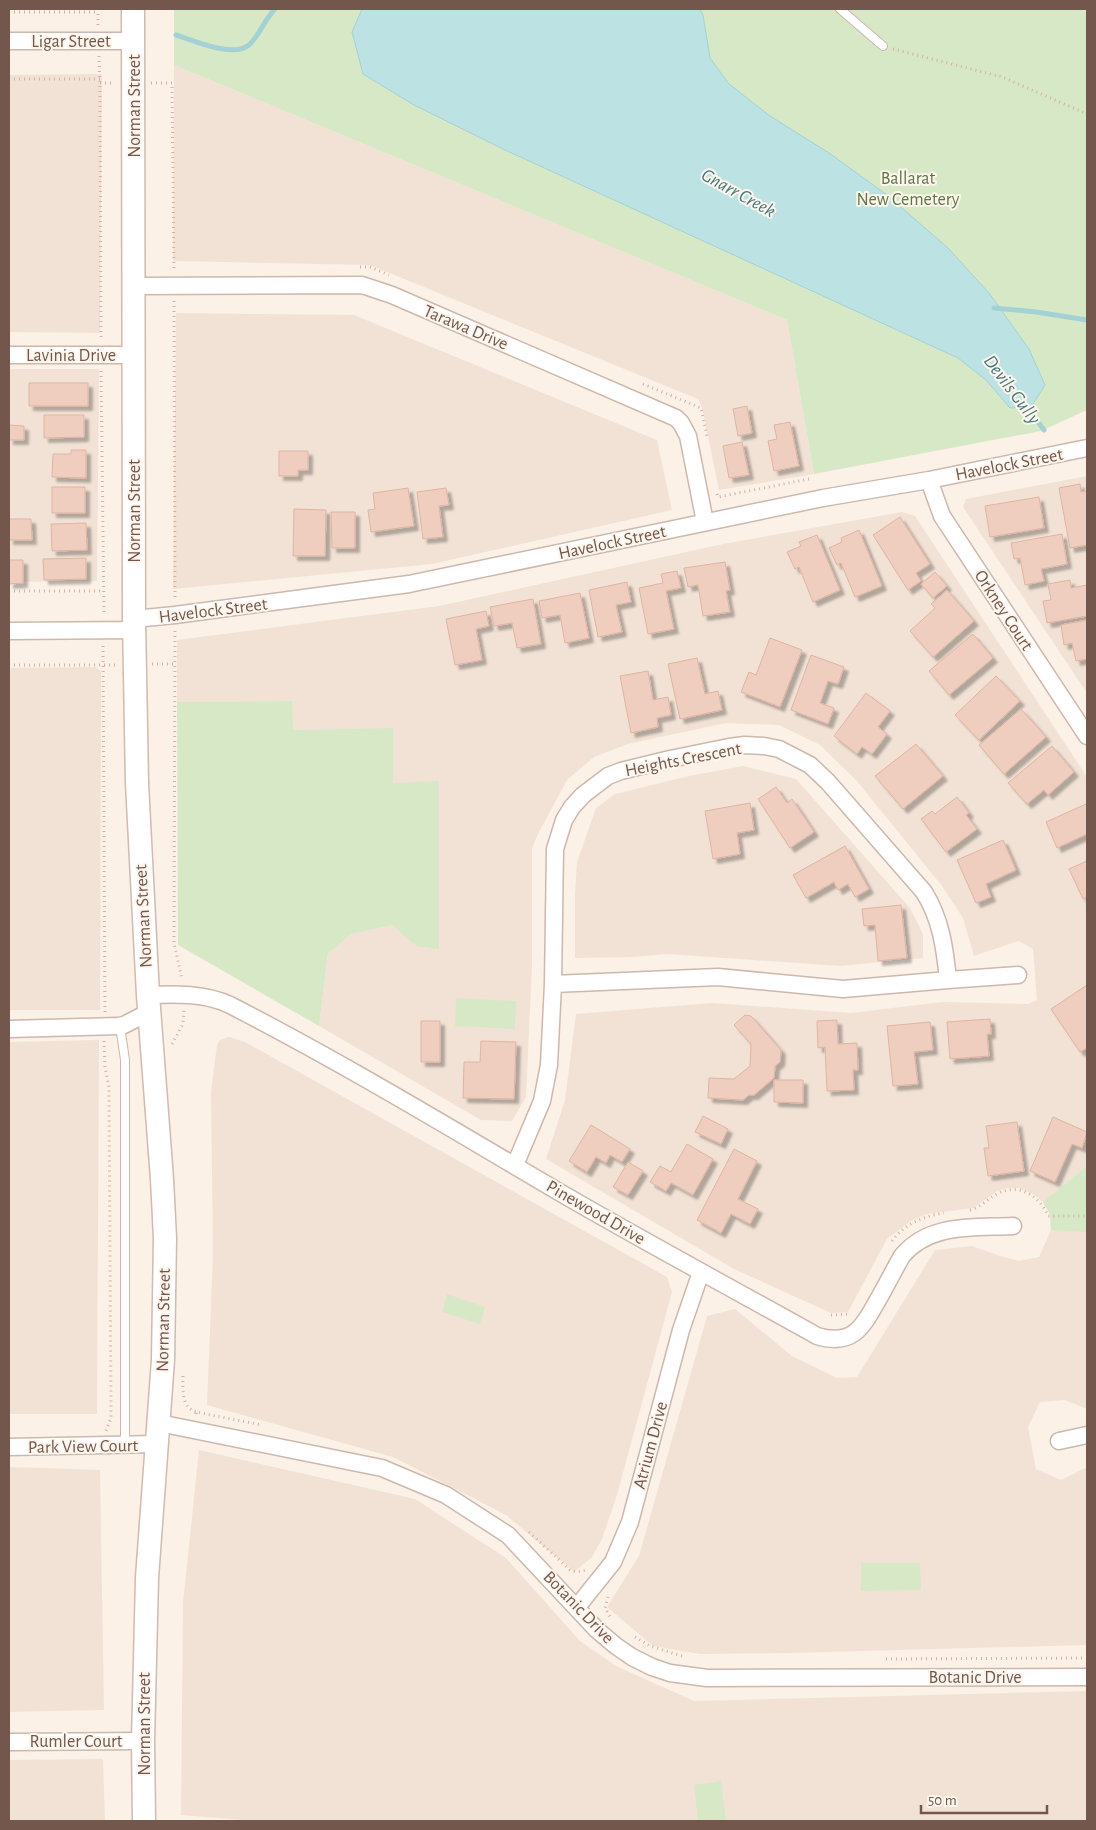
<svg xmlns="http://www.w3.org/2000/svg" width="1096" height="1830" viewBox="0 0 1096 1830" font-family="'Alegreya Sans',sans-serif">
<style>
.residential{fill:#f2e2d5}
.green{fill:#d7e8c6}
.water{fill:#bce2e3;stroke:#a3d2d5}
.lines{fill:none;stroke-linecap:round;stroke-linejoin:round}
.stream{stroke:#a3d2d5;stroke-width:5}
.building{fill:#efcec0;stroke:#e0b3a1;filter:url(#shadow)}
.lane-casing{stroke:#ccb8ad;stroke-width:10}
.street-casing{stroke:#ccb8ad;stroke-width:19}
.secondary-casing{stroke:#d1baae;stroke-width:25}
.path{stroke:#d4b1a3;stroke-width:3;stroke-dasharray:1 4;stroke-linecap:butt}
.lane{stroke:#fff;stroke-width:8}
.street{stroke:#fff;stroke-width:16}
.secondary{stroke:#fff;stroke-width:22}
.labels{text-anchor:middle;stroke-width:4;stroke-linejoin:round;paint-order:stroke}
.street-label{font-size:18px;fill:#73574d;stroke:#fef5ed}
.park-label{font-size:18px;fill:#597845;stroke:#fef5ed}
.water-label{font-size:19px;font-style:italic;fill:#447a7e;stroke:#fef5ed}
</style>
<defs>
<filter id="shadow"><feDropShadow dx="4.5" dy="4.5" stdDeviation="1" flood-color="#0004"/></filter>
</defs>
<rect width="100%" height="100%" fill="#fbf1e7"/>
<path class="residential" d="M174,65l613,255 27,154 -95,16 -17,-83 -4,-8 -328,-134 -197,-4z
M102,74l-2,259 -91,-1v-257z
M176,313l178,2 303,125 15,70 -240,54 -259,25z
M9,369h90l-2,212 -88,1z
M1087,476v217l-124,-186 3,-8z
M902,512l13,4 172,261v632l-22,-9 -25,2 -12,25 8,42 25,11 26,-13v178l-299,8 -88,1 -47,-8 -46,-39 32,-51 68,-240 28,-7 57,47 45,22 20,-1 78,-127 37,-4 28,10 19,5 20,-4 12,-27 -1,-16 -7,-12 -10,-8 -15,-6h-11l-10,3 -24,17 -46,6 -15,6 -25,19 -39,73 -17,1 -97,-44 -188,-110 19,-59 11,-86 136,-11 139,10 91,-11 86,2 9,-4 -4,-51 -14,-8 -45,15 -11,-38 -21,-32 -86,-106 -36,-35 -41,-20 -53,-2 -98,21 -34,13 -27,23 -29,54 -6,14v117l-6,132 -14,24 -31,-1 -162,-94 9,-72 23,-20 41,-10 24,22 -23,-163v-54l-101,1 -1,-29 -114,1v-62l262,-34 284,-62z
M96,667l5,5 -1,338h-91v-342z
M743,766l53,13 114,129 13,26v24l-83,8 -173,-12 -33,3 -59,1v-64l2,-32 19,-54 19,-14 74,-18z
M229,1037l16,5 422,235 5,15 -55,203 -15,44 -10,18 -18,15 -68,-57 -113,-58 -186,-52 6,-151 -2,-162 6,-47 3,-5z
M99,1040l-2,374h-88v-372z
M199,1450l216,49 91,59 74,83 36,25 78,35 393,-10v130h-833l-73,-6 2,-212z
M9,1467l91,3 4,240 -95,2z
M103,1759l2,62h-96v-61z"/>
<path class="green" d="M174,9h913v401l-46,21 -227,43 -27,-154 -613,-255z
M292,701l1,29 100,-2v55l46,-2v168l-23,-3 -24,-21 -41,9 -23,20 -9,72 -141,-81 -1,-243z
M456,998l60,3 -1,28 -60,-3z
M1087,1166v66l-36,-2 -1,-16 -7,-12z
M447,1294l38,13 -5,17 -38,-12z
M861,1563h59l1,27 -60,1z
M721,1781l5,40h-28l-4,-36z"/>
<path class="water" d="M362,9h338l3,6 7,43 19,26 41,32 59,37 58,42 61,53 41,45 40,56 16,36 -14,22 -21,1 -24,-28 -28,-22 -455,-209 -89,-44 -51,-31 -11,-42z"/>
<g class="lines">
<path class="stream" d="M176,35c19,6 59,24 74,9 10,-10 15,-25 25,-35
M994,308l42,4 51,8
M1023,402l21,28"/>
</g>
<path class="building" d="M29,383h59v23h-59z
M747,406l5,27 -14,3 -5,-27z
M44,415h40v22l-40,1z
M790,422l9,44 -25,5 -6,-30 9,-2 -3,-14z
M9,425l15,1v14h-15z
M742,442l7,33 -20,3 -6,-32z
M71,450h15v28l-34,-1 1,-23h18z
M279,451h29v19h-10v6h-19z
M1080,484l1,8 6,-1v54l-17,3 -11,-60z
M52,487h33v26h-33z
M408,488l6,38 -43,6 -3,-22 7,-1 -2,-16z
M446,488l3,17 -10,1 4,31 -20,2 -6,-47z
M1039,497l5,31 -54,9 -5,-31z
M294,509l32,1 -1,46h-32z
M331,512h24v36h-23z
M900,517l30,47 -14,9 5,8 -13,9 -35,-55z
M9,519h22l1,21h-23z
M86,523l1,27 -35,1 -1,-27z
M859,530l23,56 -27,11 -14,-34 -4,2 -8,-17 13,-6 -1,-4z
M1062,534l5,30 -26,5 3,12 -19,4 -5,-27 -6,1 -3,-16z
M817,535l23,55 -27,12 -14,-35 -4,2 -8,-17 14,-6 -2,-4z
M86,558v21l-42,1 -1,-21z
M9,560h14v23l-14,1z
M725,562l5,28 -4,1 4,21 -27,4 -5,-31 -10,2 -4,-19z
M677,571l4,17 -15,3 8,38 -26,5 -9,-46 24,-5 -2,-9z
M935,572l12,14 -14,12 -12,-14z
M1070,580l1,8 16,-3v31l-40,7 -4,-22 8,-1 -3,-16z
M627,582l4,20 -15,3 6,27 -24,5 -9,-47z
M947,590l27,31 -41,36 -23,-26 25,-23 -4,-4z
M580,593l9,45 -24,5 -5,-28 -18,3 -3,-17z
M533,599l8,45 -24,4 -5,-25 -18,3 -4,-19z
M486,611l3,15 -13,3 6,31 -27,5 -9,-46z
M1087,620v39l-11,2 -4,-18 -8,2 -3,-20z
M973,634l20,24 -44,37 -20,-24z
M770,638l32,12 -22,57 -39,-15 8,-20 7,3z
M811,655l33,12 -6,17 -10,-3 -8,22 14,5 -6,16 -37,-14z
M697,658l8,36 13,-3 4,19 -42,9 -12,-55z
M648,671l5,29 15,-3 3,18 -14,3 1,9 -27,6 -11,-57z
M996,676l24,25 -41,39 -24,-25z
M866,693l24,18 -12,16 9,7 -15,20 -10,-7 -5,7 -23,-18z
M1021,709l25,28 -42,37 -25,-29z
M916,744l27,32 -40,33 -28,-33z
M1052,746l22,26 -26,23 -4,-5 -17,14 -19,-21z
M776,787l11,16 5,-4 22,33 -24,16 -32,-49z
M957,797l12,16 -3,2 11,14 -31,23 -25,-33 11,-8 3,3z
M750,803l4,27 -17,3 3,21 -27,5 -8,-48z
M1086,804l1,3v27l-30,14 -11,-26z
M1003,840l13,30 -30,14 5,13 -15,6 -19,-43z
M845,846l24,43 -14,8 -7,-13 -10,6 -4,-8 -28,16 -13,-23z
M1087,861v36l-4,2 -14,-30z
M901,905l6,53 -29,3 -3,-36 -11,1 -2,-17z
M1087,985v63l-7,4 -29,-43z
M745,1015l6,1 30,34 -1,12 -5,4 -1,12 -20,17h-5l-6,5 -35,-2 1,-20 25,1 16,-13 1,-22 -17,-19z
M990,1019l1,15h-4l2,22 -39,3 -3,-37z
M837,1020l1,24 19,-1 1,27h-5l1,20 -27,1 -2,-44 -7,1 -1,-27z
M421,1021h19v41h-19z
M930,1022l3,28 -19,2 4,32 -25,2 -6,-60z
M481,1041l35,1 -2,57 -51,-1 1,-36h16z
M774,1080h29v23l-29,-1z
M703,1116l25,13 -7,15 -26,-12z
M1053,1117l34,15 -5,16 -10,-4 -17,38 -25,-11z
M1017,1122l7,49 -36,5 -4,-28h5l-3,-22z
M591,1125l39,24 -8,13 -12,-7 -4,8 -10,-6 -9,15 -18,-11z
M687,1144l26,15 -20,36 -22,-12 -5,8 -16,-9 10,-16 11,6z
M734,1149l23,12 -19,38 20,10 -8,15 -19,-10 -10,19 -24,-13z
M628,1162l15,9 -15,24 -15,-8z"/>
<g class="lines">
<defs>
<path id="lane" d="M840,9l43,37
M120,1026l5,34v385"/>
<path id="street" d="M9,41h124
M134,286l228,-1 30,10 284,123 5,5 7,13 17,86
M9,355h125
M929,480l13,36 145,220
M134,619l41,-4 234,-31 414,-86 106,-18 158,-32
M9,631l125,-1
M948,980l70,-5
M148,995c28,-1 57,-2 82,10 115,59 225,126 336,191 83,48 167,93 251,140 37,11 46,-10 62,-38 8,-14 15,-28 23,-42 27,-33 71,-28 111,-30
M9,1029l109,-3 6,-1 25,-13
M515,1165l27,-64 7,-36 4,-81 2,-135 9,-29 8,-13 11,-12 25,-19 13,-5 49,-12 59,-12 16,-2 19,1 15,3 31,16 18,17 96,110c17,27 21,57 24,88l-105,9 -125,-12 -165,7
M159,1423l223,45 64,27 62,40 89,95 19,16 16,11 20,10 18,6 37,5 380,-1
M1059,1441l28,-6
M9,1447l148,-3
M577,1607l36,-45 17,-40 51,-192 20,-58
M9,1742l134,-1"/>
<path id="secondary" d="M133,9l1,610 3,164 11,212 14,184 3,59 -2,122 -16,218 -4,163 1,80"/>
</defs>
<use href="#lane" class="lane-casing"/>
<use href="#street" class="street-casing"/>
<use href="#secondary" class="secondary-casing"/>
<path class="path" d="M98,9v16
M9,12h89
M893,49l109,28 85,37
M99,56l1,35 1,249
M9,79h91
M100,83h15
M151,83h21l2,187
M360,267h10l19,8
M174,301l1,299
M101,371l3,244
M643,384l58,24 6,28
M717,494l1,3 91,-18
M9,591h95
M175,631l-1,312 8,36
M103,646l2,366
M152,664h23
M9,665h107
M104,1041l1,26 4,20 2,331 -5,13
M172,1044l11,-20 1,-14
M970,1210c11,-3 17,-11 27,-16 21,-12 43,2 51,22h39
M892,1241c12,-17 32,-25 52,-28
M831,1315l19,-1
M183,1376c0,14 -2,31 13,36
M196,1414v-2l66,13
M529,1532l41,38 6,2 11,-2
M608,1597l-3,11 6,10
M635,1637l15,9 35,11
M886,1659l201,-1"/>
<use href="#lane" class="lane"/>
<use href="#street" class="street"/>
<use href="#secondary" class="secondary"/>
</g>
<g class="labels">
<g class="street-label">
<text x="71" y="47">Ligar Street</text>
<text transform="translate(134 106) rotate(-90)" y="6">Norman Street</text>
<text transform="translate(466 327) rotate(23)" y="6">Tarawa Drive</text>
<text x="71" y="361">Lavinia Drive</text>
<text transform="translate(1009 464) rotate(-11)" y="6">Havelock Street</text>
<text transform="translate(134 511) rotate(-90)" y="6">Norman Street</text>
<text transform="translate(612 542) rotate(-12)" y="6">Havelock Street</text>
<text transform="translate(213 610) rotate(-7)" y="6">Havelock Street</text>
<text transform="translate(1004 610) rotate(57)" y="6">Orkney Court</text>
<text transform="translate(683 759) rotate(-11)" y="6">Heights Crescent</text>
<text transform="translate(143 916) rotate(-93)" y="6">Norman Street</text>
<text transform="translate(596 1212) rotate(30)" y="6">Pinewood Drive</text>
<text transform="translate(163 1320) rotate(-89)" y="6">Norman Street</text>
<text transform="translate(650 1445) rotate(-75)" y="6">Atrium Drive</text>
<text transform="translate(83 1446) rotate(-1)" y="6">Park View Court</text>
<text transform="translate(579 1607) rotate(46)" y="6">Botanic Drive</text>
<text x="975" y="1683">Botanic Drive</text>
<text transform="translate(144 1724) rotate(-90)" y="6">Norman Street</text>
<text x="76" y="1747">Rumler Court</text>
</g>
<g class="park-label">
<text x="908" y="184">Ballarat<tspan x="908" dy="21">New Cemetery</tspan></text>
</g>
<g class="water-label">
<text transform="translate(739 192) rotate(29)" y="7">Gnarr Creek</text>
<text transform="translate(1013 389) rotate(53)" y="7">Devils Gully</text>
</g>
</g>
<rect width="1096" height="1830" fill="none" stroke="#73574d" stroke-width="20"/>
<path d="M921 1805v8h126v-8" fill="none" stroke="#73574d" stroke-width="2.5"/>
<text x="928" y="1805" font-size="15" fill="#73574d" stroke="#fef5ed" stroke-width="4" paint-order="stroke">50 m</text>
</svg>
